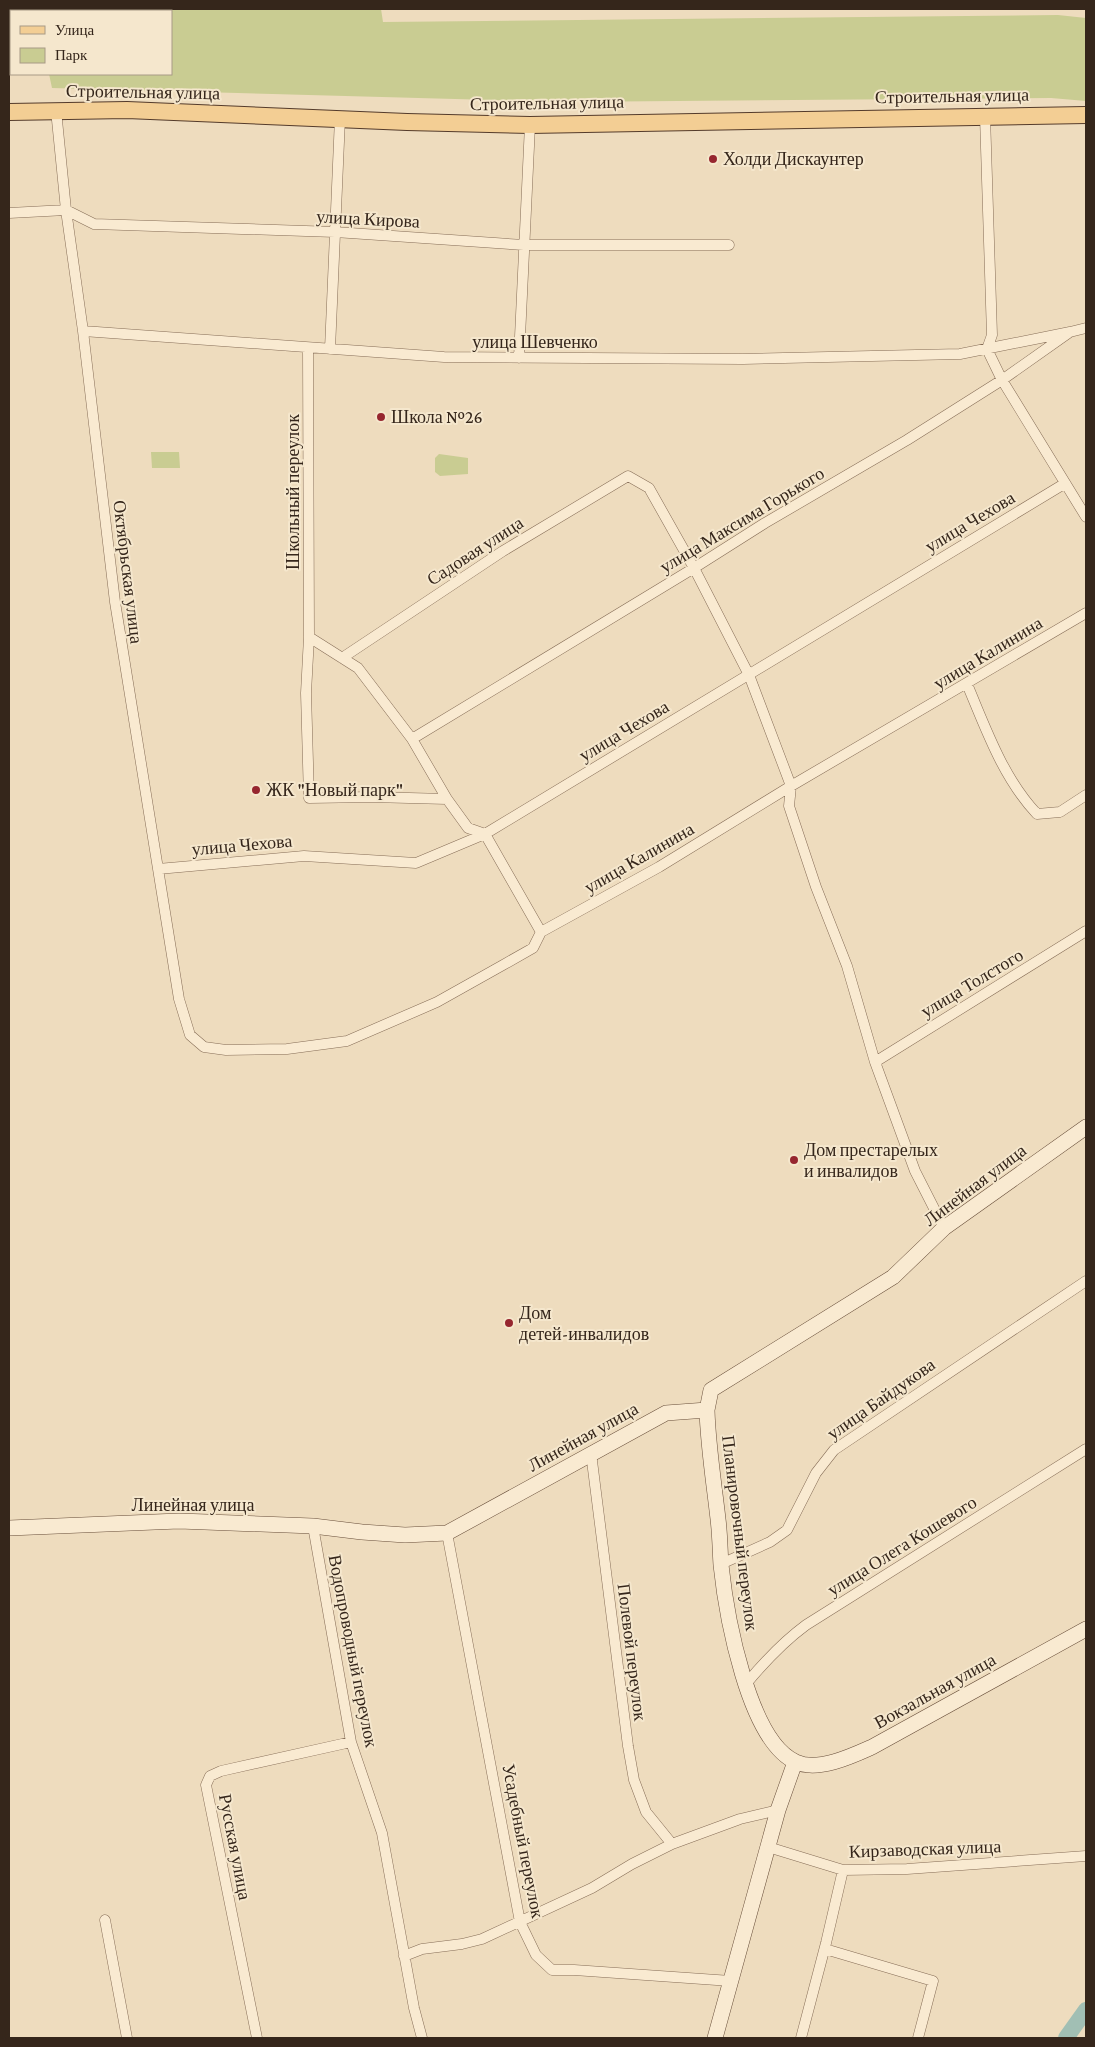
<svg xmlns="http://www.w3.org/2000/svg" width="1095" height="2047" viewBox="0 0 1095 2047" font-family="'Crimson Pro',serif">
<style>
.green{fill:#c9cc92}
.lines{fill:none;stroke-linecap:round;stroke-linejoin:round}
.river{stroke:#a1bfb4;stroke-width:16}
.street-casing{stroke:#866d57;stroke-width:11}
.secondary-casing{stroke:#684e3a;stroke-width:16}
.primary-casing{stroke:#543b2b;stroke-width:18}
.street{stroke:#f9ead1;stroke-width:10}
.secondary{stroke:#f9ead1;stroke-width:15}
.primary{stroke:#f3ce94;stroke-width:16}
.poi-dot{fill:#96262f;stroke:#f5e7cd;stroke-width:2}
.labels{text-anchor:middle;stroke-width:4;stroke-linejoin:round;paint-order:stroke}
.street-label{font-size:18px;fill:#35261b;stroke:#f5e7cd}
.poi-label{font-size:18px;fill:#35261b;stroke:#f5e7cd;text-anchor:start}
</style>
<rect width="100%" height="100%" fill="#eedcbe"/>
<path class="green" d="M40,9h341l2,13 675,-7 28,3v83l-35,-3 -491,4 -508,-14 -3,-14h122v-63h-131z
M151,452h28l1,16h-28z
M439,454l29,4v16l-28,2 -5,-4v-14z"/>
<g class="lines">
<path class="river" d="M1066,2038l20,-28"/>
<defs>
<path id="street" d="M56,110l10,100 17,121 32,271 64,397 11,36 14,12 22,3 61,-1 60,-8 90,-39 66,-37 30,-17 8,-16 118,-65 132,-81 295,-173
M985,116l7,219 -5,14 15,31 84,137
M9,213l57,-3 28,14 241,8 189,13h205
M83,331l361,26 299,2 217,-5 110,-22
M308,348l1,289 49,31 54,71 35,60 -76,-2 -62,1 -3,-105 3,-56
M330,349l10,-231
M519,358l11,-233
M342,658l161,-107 125,-75 21,12 45,80 55,107 42,111 -2,20 27,81 31,79 28,96 40,109 29,57
M967,684c19,45 36,94 70,130l23,-2 26,-17
M412,739l282,-171 71,-45 142,-83 95,-60 68,-48 16,-4
M447,799l21,29 17,6 56,98
M158,869l146,-13 112,7 69,-29 579,-350
M875,1062l211,-131
M591,1453l37,293 6,34 12,32 26,32
M313,1526l38,216 31,91 32,175 8,30
M447,1533l73,389 16,33 16,15h22l157,11
M721,1564l49,-22 17,-12 29,-57 18,-23 252,-169
M746,1684c19,-23 37,-42 60,-59l280,-176
M768,1847l75,23 64,-1 179,-13
M105,1920l22,118
M825,1949l108,32 -15,57
M404,1956l18,-7 40,-5 20,-5 110,-51 40,-24 40,-20 68,-25 38,-9
M257,2038l-51,-253 4,-9 11,-5 130,-29
M801,2038l25,-95 17,-73"/>
<path id="secondary" d="M707,1410c1,36 7,73 11,109 2,16 2,31 3,46 5,48 27,176 75,197 22,10 56,-6 76,-15l214,-118
M9,1528l170,-7 134,5 49,6 43,3 42,-2 219,-120 41,-3 4,-20 182,-113 51,-49 142,-101
M715,2038l63,-228 17,-48"/>
<path id="primary" d="M9,112l118,-2 280,12 123,3 556,-10"/>
</defs>
<use href="#street" class="street-casing"/>
<use href="#secondary" class="secondary-casing"/>
<use href="#primary" class="primary-casing"/>
<use href="#street" class="street"/>
<use href="#secondary" class="secondary"/>
<use href="#primary" class="primary"/>
</g>
<g class="poi-dot">
<circle cx="713" cy="159" r="5"/>
<circle cx="381" cy="417" r="5"/>
<circle cx="256" cy="790" r="5"/>
<circle cx="794" cy="1160" r="5"/>
<circle cx="509" cy="1323" r="5"/>
</g>
<g class="labels">
<g class="street-label">
<text transform="translate(143 92) rotate(1)" y="6">Строительная улица</text>
<text transform="translate(952 96) rotate(-1)" y="6">Строительная улица</text>
<text transform="translate(547 103) rotate(-1)" y="6">Строительная улица</text>
<text transform="translate(368 219) rotate(3)" y="6">улица Кирова</text>
<text x="535" y="348">улица Шевченко</text>
<text transform="translate(293 492) rotate(-90)" y="6">Школьный переулок</text>
<text transform="translate(742 520) rotate(-31)" y="6">улица Максима Горького</text>
<text transform="translate(970 522) rotate(-31)" y="6">улица Чехова</text>
<text transform="translate(475 551) rotate(-33)" y="6">Садовая улица</text>
<text transform="translate(128 572) rotate(83)" y="6">Октябрьская улица</text>
<text transform="translate(988 653) rotate(-31)" y="6">улица Калинина</text>
<text transform="translate(624 731) rotate(-31)" y="6">улица Чехова</text>
<text transform="translate(242 845) rotate(-5)" y="6">улица Чехова</text>
<text transform="translate(639 858) rotate(-30)" y="6">улица Калинина</text>
<text transform="translate(972 983) rotate(-31)" y="6">улица Толстого</text>
<text transform="translate(975 1185) rotate(-37)" y="6">Линейная улица</text>
<text transform="translate(881 1399) rotate(-35)" y="6">улица Байдукова</text>
<text transform="translate(583 1437) rotate(-29)" y="6">Линейная улица</text>
<text x="193" y="1511">Линейная улица</text>
<text transform="translate(740 1533) rotate(83)" y="6">Планировочный переулок</text>
<text transform="translate(902 1546) rotate(-32)" y="6">улица Олега Кошевого</text>
<text transform="translate(353 1651) rotate(79)" y="6">Водопроводный переулок</text>
<text transform="translate(632 1652) rotate(83)" y="6">Полевой переулок</text>
<text transform="translate(935 1691) rotate(-29)" y="6">Вокзальная улица</text>
<text transform="translate(523 1841) rotate(79)" y="6">Усадебный переулок</text>
<text transform="translate(235 1847) rotate(79)" y="6">Русская улица</text>
<text transform="translate(925 1849) rotate(-2)" y="6">Кирзаводская улица</text>
</g>
<g class="poi-label">
<text x="723" y="165">Холди Дискаунтер</text>
<text x="391" y="423">Школа №26</text>
<text x="266" y="796">ЖК "Новый парк"</text>
<text x="804" y="1156">Дом престарелых<tspan x="804" dy="21">и инвалидов</tspan></text>
<text x="519" y="1319">Дом<tspan x="519" dy="21">детей-инвалидов</tspan></text>
</g>
</g>
<rect width="1095" height="2047" fill="none" stroke="#35261b" stroke-width="20"/>
<rect x="10" y="10" width="162" height="65" fill="#f5e7cd" stroke="#a89a86"/>
<rect x="20" y="26" width="25" height="8" fill="#f3ce94" stroke="#a89a86"/>
<text x="55" y="35" font-size="15" fill="#35261b">Улица</text>
<rect x="20" y="48" width="25" height="15" fill="#c9cc92" stroke="#a89a86"/>
<text x="55" y="60" font-size="15" fill="#35261b">Парк</text>
</svg>
